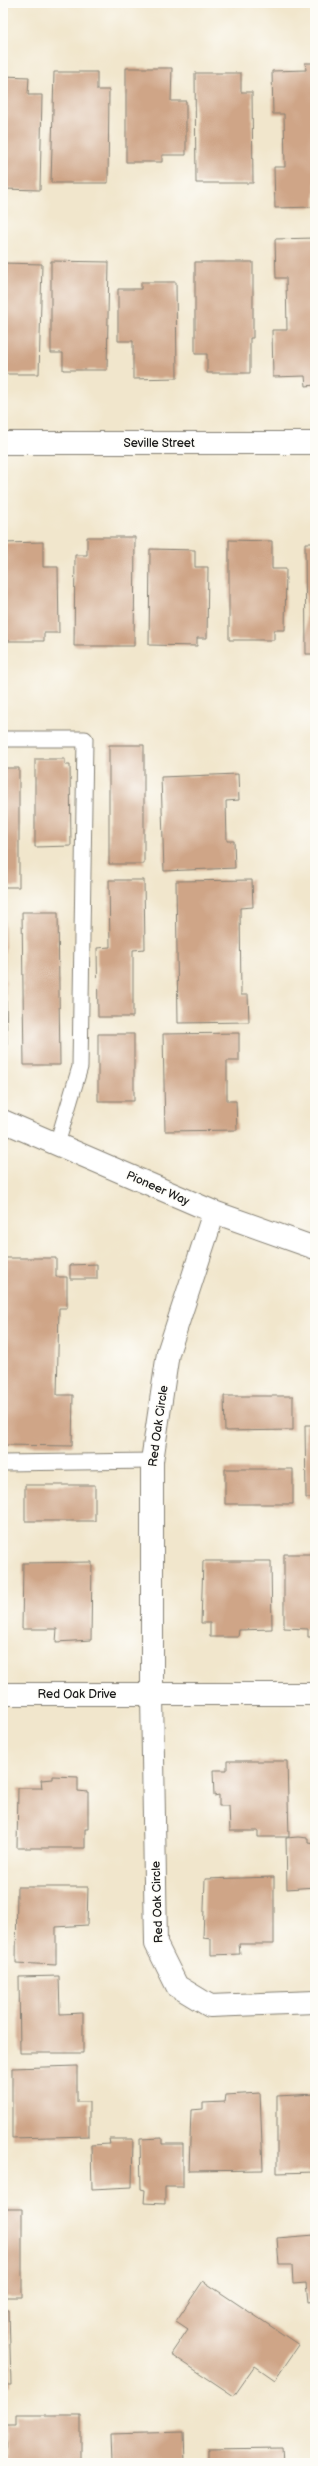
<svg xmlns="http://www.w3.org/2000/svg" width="318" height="2466" viewBox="0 0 318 2466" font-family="'Balsamiq Sans',sans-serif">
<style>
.building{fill:#cfa587}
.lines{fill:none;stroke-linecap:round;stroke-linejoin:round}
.lane-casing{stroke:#868174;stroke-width:17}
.street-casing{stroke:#868174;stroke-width:24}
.lane{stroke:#fff;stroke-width:15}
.street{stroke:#fff;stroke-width:22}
.labels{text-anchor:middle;stroke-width:3;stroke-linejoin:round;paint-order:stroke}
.street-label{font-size:12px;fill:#1c1c1c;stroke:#fdfcf7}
</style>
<rect width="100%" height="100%" fill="#fdfcf7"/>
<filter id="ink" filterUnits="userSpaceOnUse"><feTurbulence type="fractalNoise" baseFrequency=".025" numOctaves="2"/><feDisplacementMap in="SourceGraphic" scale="8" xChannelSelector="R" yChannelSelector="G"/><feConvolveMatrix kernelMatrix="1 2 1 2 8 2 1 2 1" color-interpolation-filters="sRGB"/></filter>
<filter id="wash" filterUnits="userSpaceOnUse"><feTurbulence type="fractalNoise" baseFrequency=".012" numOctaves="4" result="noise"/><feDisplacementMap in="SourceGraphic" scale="16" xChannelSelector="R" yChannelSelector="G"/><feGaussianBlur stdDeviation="0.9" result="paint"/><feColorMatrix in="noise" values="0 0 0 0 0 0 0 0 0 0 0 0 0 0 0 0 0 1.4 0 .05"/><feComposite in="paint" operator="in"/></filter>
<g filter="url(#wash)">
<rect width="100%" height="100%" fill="#f1e6cc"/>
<g id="blocks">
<path class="building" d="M305,63h10v144l-40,1 -1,-41h11l-1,-53h-11l-1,-43 34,-1z
M126,68h46l-1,33h15v54h-24v7h-36z
M54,72h43v18h12l-1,93h-57z
M195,73h46v19h11l1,91h-57z
M3,76l26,1 -1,18h14l-2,95 -37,-1z
M315,238v147l-9,1 -1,-10 -32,1 -1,-47h15l-1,-52h-10l-1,-39z
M51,261l58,1 -2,108h-44v-17h-12z
M195,262h58v76h-3v35h-43v-19h-12z
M3,263l39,1 -3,110h-36z
M141,282h35l1,96 -44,1v-38h-15v-52h23z
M87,537h48l-1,109h-60l1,-91h12z
M229,540l43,1v28h14l-1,61h-11v10h-45z
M43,542v25h15l1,66h-15v8h-41v-98z
M305,543h10v111h-9z
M150,549l45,1v17h13l-1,71h-10v8l-48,-1z
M109,745h35v119h-35z
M35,759h30v6h5l1,81 -36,1z
M3,768h16v119h-16z
M238,774l1,26 -13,1 1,40h7l1,27 -71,3 -3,-94z
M109,880h35l1,69 -12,1v67h-35l-1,-69 13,-1z
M252,880l1,27 -13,1 1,87h7l1,27 -71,1 -2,-142z
M3,902h1l3,142h-4z
M22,912h36l2,153h-36z
M239,1033v28h-12v40h9l1,29 -72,1 -2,-97z
M98,1034h36v67h-36z
M3,1258h53v19h11v31h-8l-2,87h16l-1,51 -69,-1z
M97,1264v15h-27v-14z
M224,1396h69v34l-68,1z
M305,1425h10v73h-9z
M225,1469h68v35h-68z
M25,1485h70v36h-70z
M284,1554h31v83h-7v-8l-24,-1z
M203,1561h68l1,68 -33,1 -1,7h-28v-14h-9z
M92,1562l-1,78 -35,2 1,-13h-35l1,-66z
M227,1761h60l2,76h-31v-6h-28l-1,-25h-10v-11l-5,1 -1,-26h14z
M53,1776l25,1v14l10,1v37h-3v19h-68l1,-60h24l-1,-8 12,-1z
M298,1837l10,1v5l7,1v43l-28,2 -1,-51z
M274,1877v67h-35l1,10 -29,1v-16l-8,-1 2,-59z
M17,1887h71l-1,38 -31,2v38l-40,-2z
M59,1976l1,38 23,-1v40h-63l-1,-76z
M77,2066v36h12v34l-77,2v-70z
M260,2093l3,77 -74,1 2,-61 12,-1v-6l22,-1 1,-7z
M315,2094v78l-38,1v-77z
M162,2138v6h21v43h-18v17l-21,-1 1,-13 -4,-1 -1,-50z
M109,2139h24l-1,48 -40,2 -1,-44 19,-1z
M3,2209h19v88h-19z
M315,2235v66l-7,1 -2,-19 -13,1 -1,-19h-13l-2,-27z
M203,2281l96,64 -24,35 -20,-14 -21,30 -63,-42 17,-25 -12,-8z
M3,2310h6l2,75h-8z
M16,2415h65v48h-76l1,-38h10z
M184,2432l1,31h-74l-1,-29z
M282,2448l1,15h-75v-14z"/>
</g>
</g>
<g filter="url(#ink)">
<use href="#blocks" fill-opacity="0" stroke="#868174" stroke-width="1"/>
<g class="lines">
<defs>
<path id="lane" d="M3,739h82l-5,328 -23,77
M3,1463l149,-2"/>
<path id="street" d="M3,443h312
M3,1121l211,91 101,36
M214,1212l-46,141 -16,108v233l4,250 21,42 33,20 105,-4
M3,1694h312"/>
</defs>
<use href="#lane" class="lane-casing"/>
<use href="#street" class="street-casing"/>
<use href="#lane" class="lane"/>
<use href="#street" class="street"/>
</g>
</g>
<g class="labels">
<g class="street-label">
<text x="159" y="447">Seville Street</text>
<text transform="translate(158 1188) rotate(24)" y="4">Pioneer Way</text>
<text transform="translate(158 1426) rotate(-82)" y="4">Red Oak Circle</text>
<text x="77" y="1698">Red Oak Drive</text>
<text transform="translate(157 1902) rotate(-92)" y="4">Red Oak Circle</text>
</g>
</g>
<rect width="318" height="2466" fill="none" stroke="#fdfcf7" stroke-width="16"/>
</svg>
